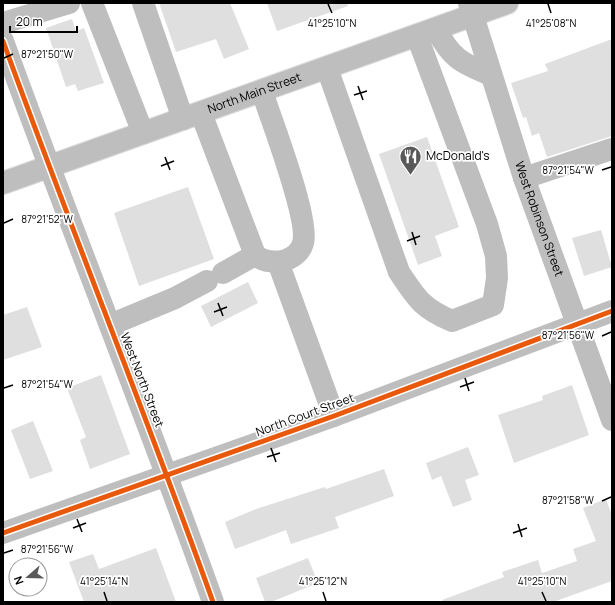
<svg xmlns="http://www.w3.org/2000/svg" width="615" height="605" viewBox="0 0 615 605" font-family="Manrope,sans-serif">
<style>
.building{fill:#dfdfdf}
.lines{fill:none;stroke-linecap:round;stroke-linejoin:round}
.major-casing{stroke:#dbdbdb;stroke-width:24}
.minor{stroke:#bebebe;stroke-width:22}
.major{stroke:#bebebe;stroke-width:22}
.cycleway-casing{stroke:#fff;stroke-width:8}
.cycleway{stroke:#e8590c;stroke-width:5}
.ticks{fill:none;stroke:#000;stroke-width:1.5}
.labels{text-anchor:middle;stroke-width:3.5;stroke-linejoin:round;paint-order:stroke}
.street-label{font-size:12px;fill:#000;stroke:#fff}
.poi-label{font-size:12px;fill:#000;stroke:#fff;text-anchor:start}
.ticks-label{font-size:10px;text-anchor:middle;fill:#000;stroke:#fff;stroke-width:3.5;stroke-linejoin:round;paint-order:stroke}
</style>
<rect width="100%" height="100%" fill="#fff"/>
<path class="building" d="M159,3h71l19,46 -25,10 -8,-20 -40,13z
M267,3h80l1,3 -71,25z
M72,19l4,12 8,-3 20,55 -26,8 -3,-7 -9,3 -20,-59z
M612,39v97l-65,21 -8,-24 -7,3 -6,-19 -3,1 -12,-35 37,-12 -3,-7z
M427,137l32,90 -24,9 7,20 -24,9 -39,-111z
M188,187l26,72 -75,27 -25,-73z
M601,230l11,37 -28,9 -12,-38z
M248,282l10,21 -47,24 -10,-21z
M27,307l15,40 -39,13v-45z
M101,375l29,79 -40,15 -10,-29 6,-3 -19,-49z
M572,385l17,50 -75,28 -16,-48 45,-15 -1,-4z
M33,421l20,50 -23,8 -19,-49z
M468,447l11,28 -14,5 7,20 -19,7 -12,-31 -9,4 -6,-17z
M384,469l10,27 -59,21 4,11 -48,16 -5,-14 -51,19 -10,-27 31,-13 69,-22 1,2z
M606,499l6,16v66l-59,21h-110l-1,-2 62,-23 -2,-5 36,-12 4,13 35,-12 -4,-12 23,-8 -13,-33z
M156,548l20,54h-92l-15,-40 24,-8 6,15z
M308,558l10,25 -47,19h-6l-9,-24z"/>
<g class="lines">
<defs>
<g id="major">
<path id="s2" d="M3,183l504,-180"/>
</g>
</defs>
<use href="#major" class="major-casing"/>
<g class="minor">
<path d="M92,3l51,130"/>
<path d="M143,3l40,116"/>
<path id="s1" d="M469,3l55,175 88,242"/>
<path d="M3,23l66,-20"/>
<path d="M436,29c15,29 25,34 55,46"/>
<path d="M3,41c68,188 143,373 210,561"/>
<path d="M327,68l72,204c18,27 23,36 53,49l41,-16 4,-27 -1,-22 -9,-32 -70,-188"/>
<path d="M201,113l54,142c9,7 20,8 31,5 8,-3 15,-9 17,-17 7,-24 -32,-123 -41,-152"/>
<path d="M524,178l88,-29"/>
<path d="M278,262l56,154"/>
<path d="M223,273l32,-18"/>
<path d="M110,325l65,-27 32,-17"/>
<path d="M3,533l331,-117 278,-105"/>
</g>
<use href="#major" class="major"/>
<defs>
<path id="cycleway" d="M3,41c68,188 143,373 210,561
M3,533l331,-117 278,-105"/>
</defs>
<use href="#cycleway" class="cycleway-casing"/>
<use href="#cycleway" class="cycleway"/>
</g>
<path class="ticks" d="M328,4l4,9M548,4l3,9M4,58l9,-4M358,86l5,14M354,95l13,-4M165,157l5,13M161,166l13,-5M602,170l9,-3M4,223l9,-4M412,232l4,13M407,241l13,-5M218,303l5,13M214,312l13,-5M602,336l9,-4M465,378l4,13M460,387l14,-5M4,388l9,-3M271,448l5,14M267,457l13,-4M602,501l9,-4M77,519l5,13M518,524l4,13M73,528l13,-5M513,533l14,-5M4,553l9,-3M104,592l3,9M323,592l3,9M542,592l4,9"/>
<defs>
<symbol id="restaurant-pin" viewBox="-11 -11 22 30"><path d="M0 17L-7.5 6A9.5 9.5 0 1 1 7.5 6Z" fill="#595959" stroke="#fff"/><path d="M-5-6h1v4h1v-4h1v4h1v-4h1v5L-1.5 .5V6h-2V.5L-5-1ZM5-6V6H3V1.5H1.5Q1.5-4 5-6Z" fill="#fff"/></symbol>
</defs>
<g fill-rule="evenodd">
<use href="#restaurant-pin" x="398" y="144" width="25" height="34"/>
</g>
<g class="labels">
<g class="street-label">
<text dy="4" stroke="none"><textPath href="#s2" startOffset="267">North Main Street</textPath></text>
<text dy="4" stroke="none"><textPath href="#s1" startOffset="227">West Robinson Street</textPath></text>
<text transform="translate(142 380) rotate(69)" y="4">West North Street</text>
<text transform="translate(305 415) rotate(-20)" y="4">North Court Street</text>
</g>
<g class="poi-label">
<text x="426" y="160">McDonald's</text>
</g>
</g>
<g class="ticks-label">
<text x="332" y="27">41°25'10"N</text>
<text x="551" y="27">41°25'08"N</text>
<text x="47" y="58">87°21'50"W</text>
<text x="568" y="174">87°21'54"W</text>
<text x="47" y="223">87°21'52"W</text>
<text x="568" y="339">87°21'56"W</text>
<text x="47" y="388">87°21'54"W</text>
<text x="568" y="504">87°21'58"W</text>
<text x="47" y="553">87°21'56"W</text>
<text x="104" y="585">41°25'14"N</text>
<text x="323" y="585">41°25'12"N</text>
<text x="542" y="585">41°25'10"N</text>
</g>
<rect width="615" height="605" fill="none" stroke="#000000" stroke-width="8"/>
<g transform="translate(28 577) rotate(250)"><circle r="19" fill="#ffffff" stroke="#999999"/>
<path d="M0-3L7 15L0 10L-7 15Z" fill="#595959"/>
<text y="-6" font-size="11" font-weight="bold" text-anchor="middle" fill="#000000">N</text>
</g>
<path d="M10 26v6h67v-6" fill="none" stroke="#000000" stroke-width="2"/>
<text x="16" y="26" font-size="12" fill="#000000" stroke="#ffffff" stroke-width="3" paint-order="stroke">20 m</text>
</svg>
